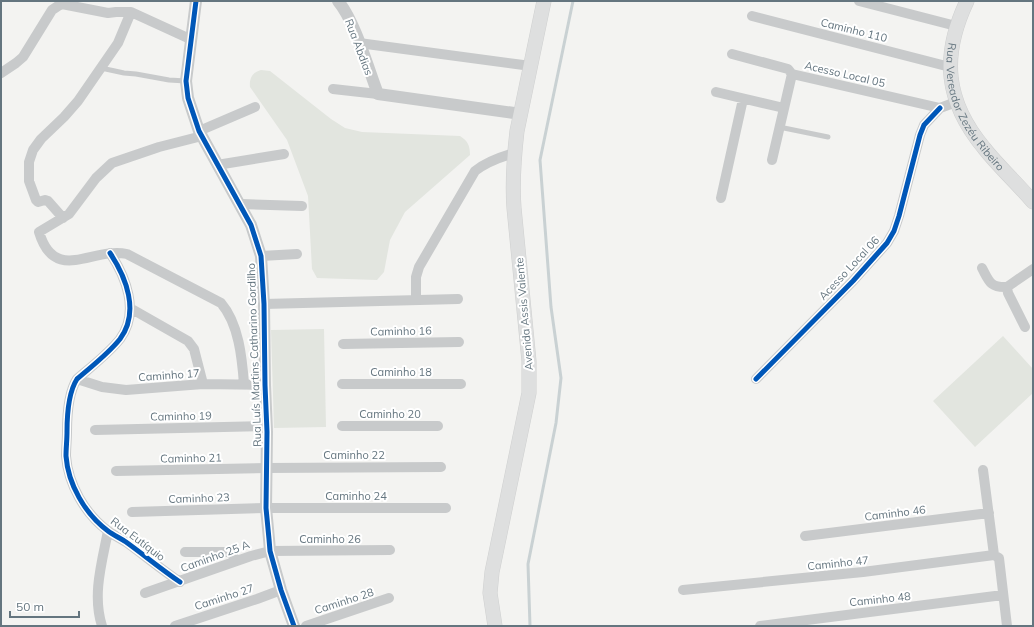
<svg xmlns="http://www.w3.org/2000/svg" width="1034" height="627" viewBox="0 0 1034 627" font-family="Mulish,sans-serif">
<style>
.green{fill:#e2e5df}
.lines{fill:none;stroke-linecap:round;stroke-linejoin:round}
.stream{stroke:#c9d1d3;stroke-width:3}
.secondary-casing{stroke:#cfd0d0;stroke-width:15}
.service{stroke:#c8cacb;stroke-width:5}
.minor{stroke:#c8cacb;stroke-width:10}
.tertiary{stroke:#c8cacb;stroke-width:12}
.secondary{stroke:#dedfdf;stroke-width:14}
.cycleway-casing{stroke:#fff;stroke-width:8}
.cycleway{stroke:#0057b8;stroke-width:5}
.labels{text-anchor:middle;stroke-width:4;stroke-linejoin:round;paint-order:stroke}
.street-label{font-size:11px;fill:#64757f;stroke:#fff}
</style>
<rect width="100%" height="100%" fill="#f3f3f1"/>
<path class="green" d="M261,70l9,1 61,48 14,9 17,4 98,4c8,5 10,10 10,19l-65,57 -15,28 -6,32 -7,8 -60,-2 -5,-9 -4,-73 -21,-56 -37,-53c-1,-9 3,-15 11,-17z
M324,329l2,98 -52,1 -3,-98z
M1003,336l30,33v24l-58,54 -42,-46z"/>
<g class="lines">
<path class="stream" d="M530,626l-2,-62 28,-141 5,-45 -10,-71 -11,-147 33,-159"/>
<defs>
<g id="secondary">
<path id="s1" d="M967,1c-26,55 -22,100 17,147 15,19 33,35 49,54"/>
<path d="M495,626l-5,-33 2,-21 37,-179v-32l-15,-153c-2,-26 0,-51 3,-77l27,-130"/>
</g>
</defs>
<use href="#secondary" class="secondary-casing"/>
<path class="service" d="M101,68l23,5 12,1 33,6 17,1
M779,127l49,10"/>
<path class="minor" d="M859,1l97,25
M752,16l198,51
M359,43l172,23
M732,54l56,15 4,5 148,34 16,-6
M1,73l15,-10 7,-6 29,-47 6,-4 4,-2 46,9 8,-1h15l59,27
M333,89l45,5
M716,92l68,16
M199,131l56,-24
M202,136l-43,11 -47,16 -16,15 -27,36 -30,18c16,53 54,14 88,22l94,49c18,21 21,55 23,81
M772,160l20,-86
M217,165l67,-11
M721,198l22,-99
M241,204l61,2
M63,218l-15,-17 -3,-1 -7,2 -2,-2 -7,-19v-19l4,-12 8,-11 23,-22 14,-16 40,-58 13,-31
M110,253c16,24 30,59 10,86 -12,15 -28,27 -43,40 -9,14 -10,36 -10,53 0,8 -1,16 -1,24 2,28 19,58 42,75 5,4 12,7 18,11 18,13 35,27 54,40
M261,256l36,-2
M982,268c7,13 8,20 25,19
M416,300v-23l3,-10 56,-96c11,-9 25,-14 39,-18
M264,304l194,-5
M130,308l58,33 6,8 9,35
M1025,327l-17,-34 -1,-6 26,-18
M343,344l116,-2
M77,379l25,8 24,3 77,-6 62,1
M756,379l97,-98 34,-38 7,-12 5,-15 21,-81 4,-10 16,-17
M342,384h119
M342,426h96
M95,430l172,-4
M983,470l11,85 5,3 8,68
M116,471l151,-3 174,-1
M132,512l134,-4h180
M805,536l184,-23
M185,552h43l3,1 5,8
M683,590l180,-18 131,-17
M145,593l106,-37 19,-5 120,-1
M102,626c-10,-31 0,-64 6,-95
M175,626l82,-27 24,-9
M306,626l83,-28
M760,626l243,-31"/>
<path class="tertiary" d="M196,1l-10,80 2,17 11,33 52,94 10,31 3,48 1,81 2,47 -1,76 3,31 1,12 11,39 13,36
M338,1c17,20 30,67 40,93l143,20"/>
<use href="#secondary" class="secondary"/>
<defs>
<path id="cycleway" d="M196,1l-10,80 2,17 11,33 52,94 10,31 3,48 1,81 2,47 -1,76 3,31 1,12 11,39 13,36
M110,253c16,24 30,59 10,86 -12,15 -28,27 -43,40 -9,14 -10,36 -10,53 0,8 -1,16 -1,24 2,28 19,58 42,75 5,4 12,7 18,11 18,13 35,27 54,40
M756,379l97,-98 34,-38 7,-12 5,-15 21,-81 4,-10 16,-17"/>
</defs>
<use href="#cycleway" class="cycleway-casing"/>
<use href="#cycleway" class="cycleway"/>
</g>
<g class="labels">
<g class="street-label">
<text transform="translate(854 30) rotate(14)" y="4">Caminho 110</text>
<text transform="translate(359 47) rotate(69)" y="4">Rua Abdias</text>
<text transform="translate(845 74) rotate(13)" y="4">Acesso Local 05</text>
<text dy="4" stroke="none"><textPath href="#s1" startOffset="115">Rua Vereador Zezéu Ribeiro</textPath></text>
<text transform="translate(849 268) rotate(-47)" y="4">Acesso Local 06</text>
<text transform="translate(524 314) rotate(-95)" y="4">Avenida Assis Valente</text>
<text transform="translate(401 331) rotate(-1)" y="4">Caminho 16</text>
<text transform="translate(254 355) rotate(-92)" y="4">Rua Luís Martins Catharino Gordilho</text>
<text x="401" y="376">Caminho 18</text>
<text transform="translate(169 375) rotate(-4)" y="4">Caminho 17</text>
<text x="390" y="418">Caminho 20</text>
<text transform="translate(181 416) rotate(-1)" y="4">Caminho 19</text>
<text x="354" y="459">Caminho 22</text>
<text transform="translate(191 458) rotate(-1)" y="4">Caminho 21</text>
<text x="356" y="500">Caminho 24</text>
<text transform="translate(199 498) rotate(-2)" y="4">Caminho 23</text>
<text transform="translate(895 513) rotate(-7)" y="4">Caminho 46</text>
<text transform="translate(138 539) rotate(37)" y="4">Rua Eutíquio</text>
<text x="330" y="543">Caminho 26</text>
<text transform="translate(215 556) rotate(-20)" y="4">Caminho 25 A</text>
<text transform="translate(838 563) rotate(-6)" y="4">Caminho 47</text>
<text transform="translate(224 597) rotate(-18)" y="4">Caminho 27</text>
<text transform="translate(880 599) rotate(-6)" y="4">Caminho 48</text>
<text transform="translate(344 601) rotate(-18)" y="4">Caminho 28</text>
</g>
</g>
<rect width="1034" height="627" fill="none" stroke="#64757f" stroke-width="4"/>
<path d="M10 611v6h69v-6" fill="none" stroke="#64757f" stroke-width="2"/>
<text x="16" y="611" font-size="12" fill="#64757f" stroke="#ffffff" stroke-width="3" paint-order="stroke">50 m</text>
</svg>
